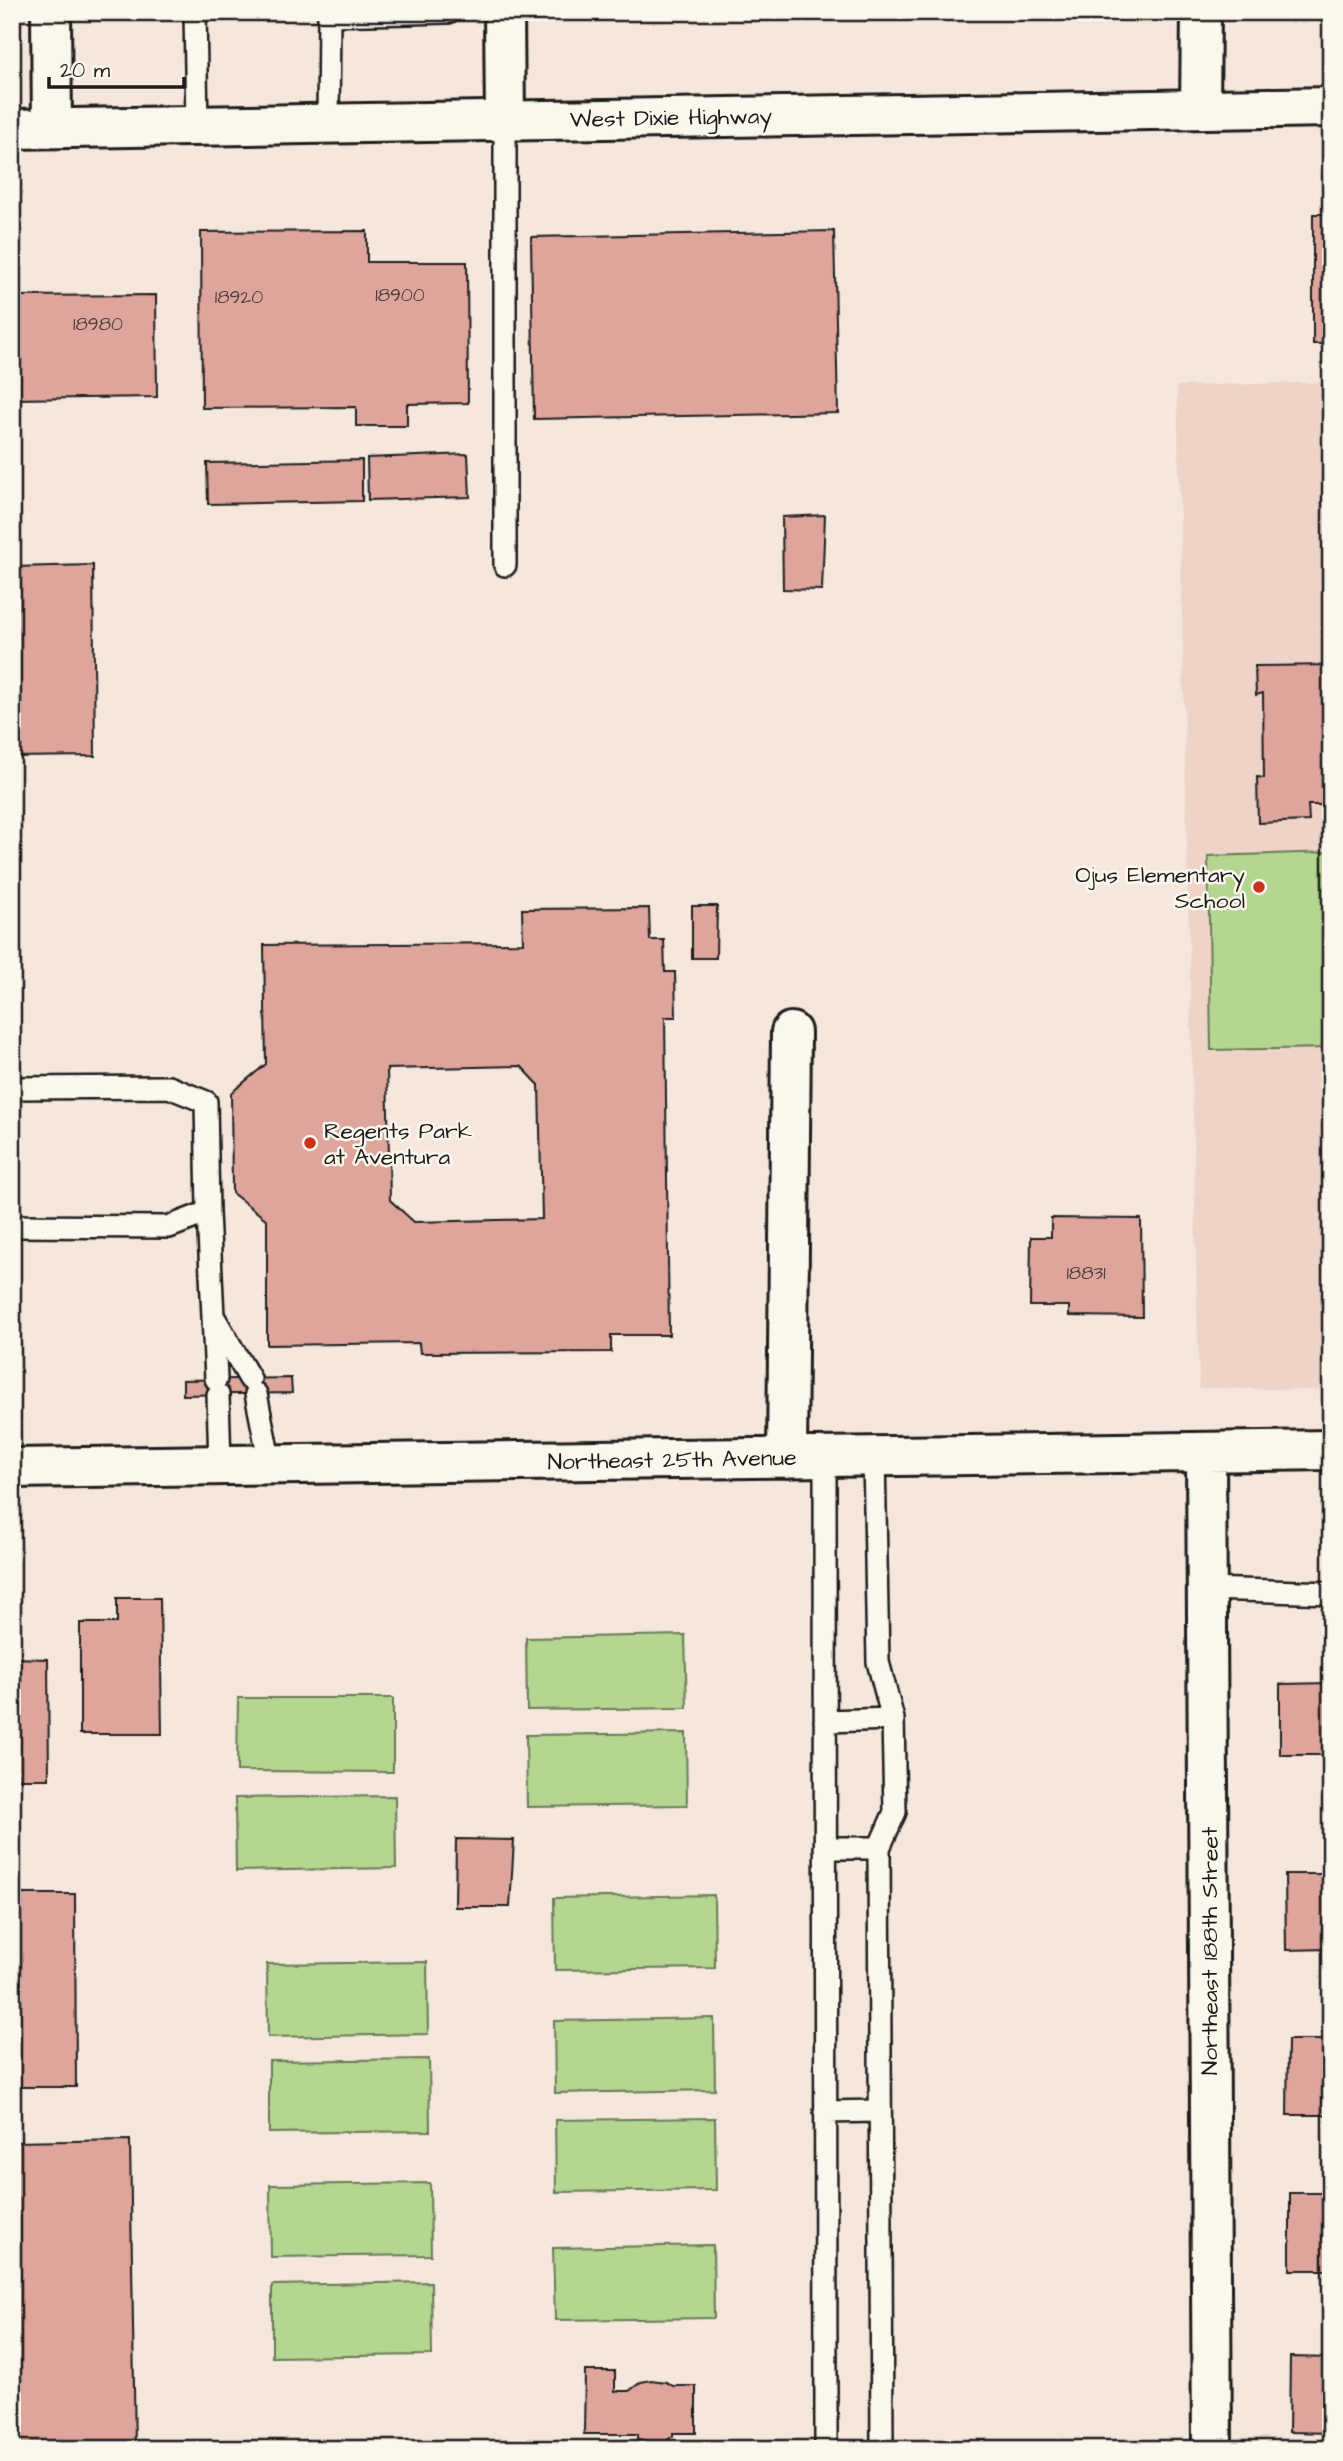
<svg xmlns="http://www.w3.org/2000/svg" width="1343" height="2461" viewBox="0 0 1343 2461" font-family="'Architects Daughter',sans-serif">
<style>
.built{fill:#eed3c9}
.green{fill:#b4d690;stroke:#687956;stroke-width:2}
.building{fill:#dea59c;stroke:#1c1c1c;stroke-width:2;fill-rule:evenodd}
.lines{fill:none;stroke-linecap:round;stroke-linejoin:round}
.lane-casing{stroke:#1c1c1c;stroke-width:26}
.street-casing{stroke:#1c1c1c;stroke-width:44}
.secondary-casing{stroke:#1c1c1c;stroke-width:44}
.lane{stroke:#fbf7ec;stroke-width:21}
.street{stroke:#fbf7ec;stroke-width:38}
.secondary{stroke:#fbf7ec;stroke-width:38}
.poi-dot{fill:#c8321e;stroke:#fbf7ec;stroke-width:2.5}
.labels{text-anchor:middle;stroke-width:5;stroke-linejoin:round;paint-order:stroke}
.number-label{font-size:19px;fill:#4c3e3c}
.street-label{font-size:23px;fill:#1c1c1c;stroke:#fbf7ec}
.poi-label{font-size:23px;fill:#1c1c1c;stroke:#fbf7ec;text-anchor:end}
</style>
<rect width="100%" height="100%" fill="#f5e7dc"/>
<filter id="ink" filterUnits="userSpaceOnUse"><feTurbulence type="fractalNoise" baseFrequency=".0143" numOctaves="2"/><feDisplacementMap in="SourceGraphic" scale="14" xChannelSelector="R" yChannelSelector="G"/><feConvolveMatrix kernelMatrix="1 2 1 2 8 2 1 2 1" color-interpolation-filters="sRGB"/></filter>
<g filter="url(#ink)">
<path class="built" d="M1331,382v1008l-132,-2 -22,-1002z"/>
<path class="green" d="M1331,852v196l-120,2 -3,-194z
M685,1635l2,73 -160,2 -1,-72z
M238,1698h155v74l-156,-1z
M686,1733l1,72 -160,2 -1,-72z
M395,1796l1,72 -160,3 -1,-73z
M714,1895l1,73 -160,2 -1,-72z
M427,1962l1,72 -160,3 -1,-73z
M714,2018l1,72 -160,3 -1,-72z
M429,2059l1,72 -161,2v-72z
M715,2118l1,72 -160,2 -1,-72z
M430,2183l1,72 -160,2 -1,-72z
M713,2245l1,73 -159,2 -2,-72z
M431,2282l1,73 -160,2v-72z"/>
<path class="building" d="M1313,214h18v130h-18z
M367,231v31h100l1,141 -61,1v22h-51v-19l-154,1 -1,-176z
M834,231l4,182 -304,6 -3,-182z
M156,295l1,102 -145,2v-84h3v-19z
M468,454l2,43 -102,3 -1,-42z
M362,460v41l-154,3 -1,-41z
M825,515l-3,75 -39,-1 -1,-72z
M93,565l2,191 -83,1v-190z
M1331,665v140h-23l1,16 -51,2 -1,-46 7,1 -1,-85 -7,2 -1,-29z
M692,906h25l-1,52h-24z
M649,908l1,32h14l1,32h10l1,45h-11l4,318h-58v17l-191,1 -1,-10 -152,2v-125l-35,-27 -1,-100 35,-29 -2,-119 259,-2 -1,-34zM521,1066l18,19 3,134 -128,3 -24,-22 -3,-131z
M1051,1218l90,1 1,98 -73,-1v-10h-39l1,-69h20z
M291,1378l1,15 -109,2v-15z
M117,1598h43l2,136h-82v-111h37z
M12,1658l36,1 1,120h-37z
M1331,1683v72h-51v-71z
M456,1839l58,1 -4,67h-55z
M1285,1874h46v75l-45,1z
M12,1894h63l1,193h-64z
M1288,2040h43v75h-44z
M130,2140l5,309h-123v-307z
M1290,2193h41v77h-41z
M1290,2357l41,1v75l-42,-1z
M585,2371h30v20h14l12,-9 10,-2 15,2 7,4h23v47h-23v3l-7,5 -9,2 -19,-4v-5h-54z"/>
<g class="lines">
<defs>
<path id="lane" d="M195,12l2,114
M505,120v445
M328,123l1,-108 119,-3
M12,1088l157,-1 37,15 2,110 8,167
M12,1226l157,1 39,-15
M215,1319l35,60
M256,1394l14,70
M218,1395l2,70
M874,1457l4,205 15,57 2,93 -16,36 3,601
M825,1458l1,991
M1207,1589l124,4
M825,1721l68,-2
M825,1848h54
M825,2112l54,-1"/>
<path id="street" d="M51,12l1,116
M504,12l1,108
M1200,109l1,-97
M1206,1453l6,996
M787,1458l4,-426
M12,1468l1319,-18"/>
<path id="secondary" d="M12,129l1319,-22"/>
</defs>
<use href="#lane" class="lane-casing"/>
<use href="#street" class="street-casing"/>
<use href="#secondary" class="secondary-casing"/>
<use href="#lane" class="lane"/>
<use href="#street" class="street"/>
<use href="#secondary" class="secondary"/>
</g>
</g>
<g class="poi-dot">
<circle cx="1259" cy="887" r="7"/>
<circle cx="310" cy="1143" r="7"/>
</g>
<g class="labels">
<g class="number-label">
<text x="400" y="301">18900</text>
<text x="239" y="303">18920</text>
<text x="98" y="330">18980</text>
<text x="1086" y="1279">18831</text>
</g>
<g class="street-label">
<text transform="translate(671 117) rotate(-1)" y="8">West Dixie Highway</text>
<text transform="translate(672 1459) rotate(-1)" y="8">Northeast 25th Avenue</text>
<text transform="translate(1209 1951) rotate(-90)" y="8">Northeast 188th Street</text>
</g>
<g class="poi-label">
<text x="1245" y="882">Ojus Elementary<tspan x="1245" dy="26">School</tspan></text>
<text x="324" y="1138" text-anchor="start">Regents Park<tspan x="324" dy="26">at Aventura</tspan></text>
</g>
</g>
<rect width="1343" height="2461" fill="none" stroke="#fbf7ec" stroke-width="42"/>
<rect x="21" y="21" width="1301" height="2419" fill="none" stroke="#1c1c1c" stroke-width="2.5" filter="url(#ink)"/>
<path d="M49 77v10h135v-10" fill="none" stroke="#1c1c1c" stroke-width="3.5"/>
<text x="60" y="77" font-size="21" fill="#1c1c1c" stroke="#fbf7ec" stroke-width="5" paint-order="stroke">20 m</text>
</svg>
